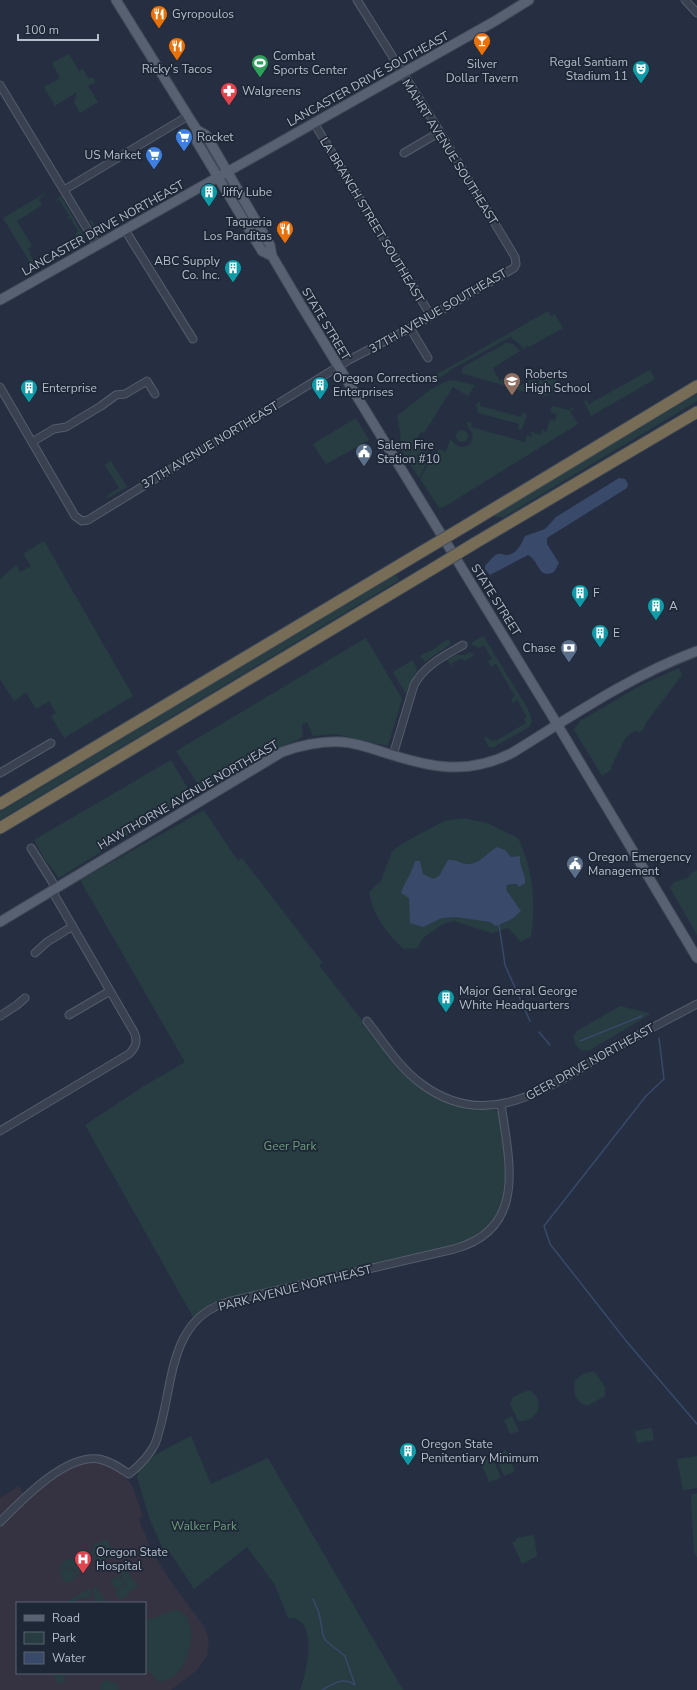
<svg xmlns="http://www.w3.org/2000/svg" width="697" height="1690" viewBox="0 0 697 1690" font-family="'Nunito Sans',sans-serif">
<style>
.medical{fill:#353242;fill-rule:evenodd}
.green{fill:#273d42}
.water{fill:#394969}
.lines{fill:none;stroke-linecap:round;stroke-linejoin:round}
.stream{stroke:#394969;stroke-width:1.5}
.minor-casing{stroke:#545d6b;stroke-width:9}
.major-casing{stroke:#434b5a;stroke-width:11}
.highway-casing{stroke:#414a58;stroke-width:13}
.minor{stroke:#3a4251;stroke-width:7}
.major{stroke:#586171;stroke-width:9}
.highway{stroke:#776d56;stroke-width:11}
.highway-bridge-casing{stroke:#414a58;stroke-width:13;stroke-linecap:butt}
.highway-bridge{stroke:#776d56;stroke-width:11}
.labels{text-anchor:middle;stroke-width:3.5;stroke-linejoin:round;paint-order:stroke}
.poi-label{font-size:12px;fill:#b6bdcb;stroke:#1e2736;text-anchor:start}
.street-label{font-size:12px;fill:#b6bdcb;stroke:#1e2736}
.park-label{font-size:12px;fill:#6d9d7b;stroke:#1e2736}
</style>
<rect width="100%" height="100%" fill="#252f41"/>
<path class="medical" d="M94,1462l23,7 15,16 11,31 -4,2 2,7 12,28 16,26 36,49 4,12 -2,16 -11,15 -25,19h-171v-192l19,-12 9,14 36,-29 20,-8zM17,1603h128v70h-128z"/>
<path class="green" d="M69,54l10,17 4,-2 6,10 4,-2 2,5 -7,4 10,16 -18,11 -6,-11 3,-10 -22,14 -11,-19 16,-9 -8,-15z
M47,192l-8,7 3,6 -25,16 15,24 -4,4 3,4 -1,2 7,9 16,-9 -2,-5 6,7 -28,16 2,-9 -28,-46z
M61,196l24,42 -3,5 -18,10 -4,-8 4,3 13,-8 -2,-6 3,-3 -8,-13 -4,1 3,-3 -9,-16 -5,1z
M91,219l6,10 12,-7 3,4 -14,7 -9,-12z
M548,311l3,5 4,-2 8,14 -34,19 -1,-1 -3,1v3l-8,-8 -5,-3v-3l-60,33 -15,11 -3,-1v-3z
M506,343l7,1 7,7 -27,17 7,13 4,-3 7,2 -2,7 -48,-14 2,-6z
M650,370l5,9 -64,37 -7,-15 2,-1 3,4z
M555,375c5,12 -3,23 -17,21 -3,-6 3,-12 0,-19l4,5z
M532,379h3v6c-5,11 -14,6 -23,3l2,-7 3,1 3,4z
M453,380l22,5 -7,11 -15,-9 -29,46 -3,-1 -7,11 17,12 -12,23 -19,-29c2,-6 -1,-26 -3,-33 15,-11 38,-34 56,-36z
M697,394v7l-195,117 -2,-2 -4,2 -2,-3z
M480,401v5l41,11 2,-4h2l2,2 -5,14h-4l1,-5 -41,-11 -1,-6 -2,-2z
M552,406l17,4 4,-2 1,1 -4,2 8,13 -134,83 -5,1 -19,-29 12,-23 2,1 5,-8 6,3 6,-13c5,8 13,11 20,4l2,-9 -6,-9v-3l5,1 -1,4 54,15 2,-7 4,2 1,-3 -4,-3 13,4 1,-6 4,3 4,-13 5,2 2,-7 -7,-2z
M356,418l13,22 -43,24 -13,-20z
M456 436a6 6 0 1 1 12 0a6 6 0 1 1-12 0Z
M111,461l16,26 -19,11 -1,-2 12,-8 -14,-23z
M44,541l89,155 -69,42 -13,-22 5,-3 -7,-12 -13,8 -10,-16 -12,8 -14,-22v-100l16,-14 4,7 11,-6 -8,-12z
M396,575l3,5 -399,240v-8z
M481,637h3l44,72 4,12 -3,6 -35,20h-5l-5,-9 2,-1 7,4 4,-1 29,-17 -2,-4 3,-2 -10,-17 -4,3 -2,-4 4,-3 -19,-32 -5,3 -3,-6 4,-2 -8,-14 -5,3 -7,-3v-3z
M366,638l36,61 -14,47 -53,-12 -22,2 -6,-14 -5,3 1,12 -37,17 -65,35 -25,-38z
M448,640l3,3 -3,3 -23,16 -5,-6c5,-4 10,-4 14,-7 6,-3 7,-8 14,-9z
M470,652l4,3 -10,6 -2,-3 -10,5 1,5 -6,-8 9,-5h9z
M413,660l4,10 -11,24 -13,-22z
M679,668l3,7 -36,48 -3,7 -5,3 -2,-3 -10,7 -15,30 1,2 -10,7 -28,-46 6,-9 63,-37z
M171,760l21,35 -133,83 -14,-18 -11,-20z
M204,810l34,51 4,-3 80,104 -3,3 76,98 20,21 16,12 15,6 26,7 23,1 3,2c3,10 3,23 5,34 5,44 5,74 -40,96l-233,55 -18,6 -19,14 -108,-192 59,-39 41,-24 -105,-182z
M463,818l24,5 31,15c15,31 18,64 13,98l-10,6 -13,-14 -16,5 -38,-12 -11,3 -20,14 -6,10 -13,1c-18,-16 -31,-33 -35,-57l12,-11 11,-30 11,-8 41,-22z
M697,870v65l-27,-47 4,-6 14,-4 3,-5z
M620,1006l29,7v2l-59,35c-11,2 -14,-3 -17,-13l4,-6z
M594,1371l11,16v9l-18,10c-12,-4 -14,-14 -12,-26l8,-6z
M529,1390c18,9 9,34 -11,31l-8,-17 3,-7z
M512,1416l7,15 -9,3 -6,-14z
M652,1428l2,12 -17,3 -2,-12z
M191,1436l20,48 57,-26 135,232h-103c7,-18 20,-73 -12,-72l-13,-33 -28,-38 -53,42 -25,-38 -4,2 -15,-33 -13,-43c2,-18 40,-33 54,-41z
M506,1450l9,21 -11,5 -9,-21z
M492,1456l9,22 -12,4 -9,-21z
M697,1456v32l-14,2 -6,-31z
M697,1493v65l-3,-6 -3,-51 1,-7z
M534,1535l3,21 -15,8 -10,-22 4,-1v-3z
M98 1546a6 6 0 1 1 12 0a6 6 0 1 1-12 0Z
M97,1542v6l5,5h5l4,-7 2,2 -3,10 -7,4c-11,0 -13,-10 -8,-19z
M73,1559c7,5 8,13 3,20v-8l-5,-4 -8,1 -4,7c0,-9 4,-17 14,-16z
M61 1575a7 7 0 1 1 14 0a7 7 0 1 1-14 0Z
M126,1570l12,17 -14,7 5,-1 1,1 -10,6 -5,-8 11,-7 -6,-12z
M119,1575l6,9 -9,6 -6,-9z
M95,1585l11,18h-9c-5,-6 -4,-11 -2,-18z
M90,1588l1,6 -3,4 -10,1 -4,4h-5l-1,-2z
M178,1610c27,11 8,76 -20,71l-13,-13v-47l26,-10z
M52,1673h16l1,1 -6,3 3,4 -7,4z
M108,1679l2,3h6l3,8h-19l1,-7z"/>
<path class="water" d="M619,478l6,1 3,5 -1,4 -80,50v6l12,19 -5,9c-16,8 -15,-12 -26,-17l-38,20 -5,-6v-3c4,-4 9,-12 14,-12 3,-1 5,1 7,1 11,0 15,-11 19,-19l20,-7 11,-12z
M497,847l8,3 6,7 9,-1c-1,13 6,16 5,27l-6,4 -2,-3h-7l-4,2 1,5 14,20 -9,8 -16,7 -6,-4 -34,-5 -14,1 -19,9 -13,-4 -1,-25 -8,-5c4,-12 11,-20 14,-32h5l3,13 10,5 6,-3 9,-16c8,-1 12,4 19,4 14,0 19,-11 30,-17z"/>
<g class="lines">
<path class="stream" d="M499,925l6,40 25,56
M539,1032l11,13
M659,1038l5,41 -18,17 -102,130 6,18 77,98 70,82
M580,1041l62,-25
M313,1599l6,14 4,22 3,6 19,15 10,29
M322,1690c11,-6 21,-14 33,-5"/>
<defs>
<path id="minor" d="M685,0l12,13
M0,85l97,160
M314,123l117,193
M404,153l36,-21
M64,190l124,-74
M125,230l68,109
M410,328l18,30
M0,387l75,129 7,5 6,-1 261,-160 61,-32 104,-60 2,-4 -1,-7 -75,-125 -83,-132
M32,442l22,-13 12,-2 35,-21 15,-11 9,-1 22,-13 8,13
M393,755l21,-70c11,-20 30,-29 49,-40
M0,773l51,-30
M35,953l12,-11 26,-16
M69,1015l41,-24
M0,1016l17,-11 8,-7
M367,1021c17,22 33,48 56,64 66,48 125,2 183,-32 30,-17 61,-33 91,-49
M0,1131l129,-77c7,-7 9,-13 5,-22l-79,-136 -2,-13 -22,-35
M0,1522c22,-22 65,-68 99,-63 11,2 21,9 30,15 10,-8 20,-18 26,-30 20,-52 9,-126 76,-143l223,-52c74,-20 55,-88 47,-145"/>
<path id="major" d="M116,0l72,116 9,14 9,5 64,110 2,11 29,49 250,409 146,244
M197,130v12l65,109 10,5
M0,300l495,-279 34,-21
M0,922l282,-170c20,-7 39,-11 60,-10 16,1 31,7 47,12 44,14 79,21 123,-1 60,-37 118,-77 185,-102"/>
<path id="highway" d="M465,526l232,-140
M475,543l222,-131
M0,804l423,-253
M0,828l434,-260"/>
</defs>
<use href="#minor" class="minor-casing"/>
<use href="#major" class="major-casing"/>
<use href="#highway" class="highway-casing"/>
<use href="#minor" class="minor"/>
<use href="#major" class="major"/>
<use href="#highway" class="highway"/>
<defs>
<path id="highway-bridge" d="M423,551l42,-25
M434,568l41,-25"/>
</defs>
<use href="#highway-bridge" class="highway-bridge-casing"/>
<use href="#highway-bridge" class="highway-bridge"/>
</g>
<defs>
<symbol id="restaurant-pin" viewBox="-11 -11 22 30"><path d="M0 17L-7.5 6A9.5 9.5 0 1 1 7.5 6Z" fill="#e8710a" stroke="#1e2736"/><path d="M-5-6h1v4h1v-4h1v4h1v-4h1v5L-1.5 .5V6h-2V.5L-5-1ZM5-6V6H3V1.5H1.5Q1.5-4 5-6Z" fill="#fff"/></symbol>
<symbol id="bar-pin" viewBox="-11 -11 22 30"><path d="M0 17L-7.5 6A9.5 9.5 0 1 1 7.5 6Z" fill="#e8710a" stroke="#1e2736"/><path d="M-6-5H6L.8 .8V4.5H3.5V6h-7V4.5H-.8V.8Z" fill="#fff"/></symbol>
<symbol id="stadium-pin" viewBox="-11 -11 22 30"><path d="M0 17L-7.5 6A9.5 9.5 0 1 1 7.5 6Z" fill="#2e9e5b" stroke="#1e2736"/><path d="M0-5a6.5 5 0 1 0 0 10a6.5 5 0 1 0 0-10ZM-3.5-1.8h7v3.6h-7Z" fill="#fff"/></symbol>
<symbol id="theatre-pin" viewBox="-11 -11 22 30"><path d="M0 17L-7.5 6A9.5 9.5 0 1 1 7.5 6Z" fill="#0f9aa8" stroke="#1e2736"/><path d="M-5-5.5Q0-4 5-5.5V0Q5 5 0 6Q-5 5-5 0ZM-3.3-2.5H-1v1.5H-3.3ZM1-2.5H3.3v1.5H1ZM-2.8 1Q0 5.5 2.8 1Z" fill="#fff"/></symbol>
<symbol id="pharmacy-pin" viewBox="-11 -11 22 30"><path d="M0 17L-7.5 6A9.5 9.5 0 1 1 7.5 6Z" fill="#e0444e" stroke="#1e2736"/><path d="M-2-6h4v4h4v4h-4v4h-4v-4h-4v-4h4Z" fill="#fff"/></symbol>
<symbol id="supermarket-pin" viewBox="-11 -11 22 30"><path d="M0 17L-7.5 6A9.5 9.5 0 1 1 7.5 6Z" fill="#3f7fe0" stroke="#1e2736"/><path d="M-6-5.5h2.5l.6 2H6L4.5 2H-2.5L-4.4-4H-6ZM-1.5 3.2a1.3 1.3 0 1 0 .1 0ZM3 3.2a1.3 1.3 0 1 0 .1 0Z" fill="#fff"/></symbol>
<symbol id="building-pin" viewBox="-11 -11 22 30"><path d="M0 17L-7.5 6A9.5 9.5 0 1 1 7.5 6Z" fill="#0f9aa8" stroke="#1e2736"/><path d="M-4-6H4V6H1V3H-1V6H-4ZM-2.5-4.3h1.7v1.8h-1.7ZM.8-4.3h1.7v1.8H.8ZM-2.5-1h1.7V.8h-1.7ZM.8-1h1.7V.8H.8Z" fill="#fff"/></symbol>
<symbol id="school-pin" viewBox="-11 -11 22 30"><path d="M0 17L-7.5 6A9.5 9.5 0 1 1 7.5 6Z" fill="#8d6e63" stroke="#1e2736"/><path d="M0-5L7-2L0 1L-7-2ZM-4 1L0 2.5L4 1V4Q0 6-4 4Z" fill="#fff"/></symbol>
<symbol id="civic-pin" viewBox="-11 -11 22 30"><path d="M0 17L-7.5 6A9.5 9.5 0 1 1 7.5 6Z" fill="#5c6f8a" stroke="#1e2736"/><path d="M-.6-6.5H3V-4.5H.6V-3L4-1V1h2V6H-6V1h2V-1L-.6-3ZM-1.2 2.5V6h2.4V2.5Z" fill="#fff"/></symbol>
<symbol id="bank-pin" viewBox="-11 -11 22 30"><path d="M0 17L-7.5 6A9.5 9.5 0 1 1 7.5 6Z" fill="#5c6f8a" stroke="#1e2736"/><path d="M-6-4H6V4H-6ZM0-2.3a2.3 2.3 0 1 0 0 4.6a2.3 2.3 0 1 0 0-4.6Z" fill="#fff"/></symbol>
<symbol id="hospital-pin" viewBox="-11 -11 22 30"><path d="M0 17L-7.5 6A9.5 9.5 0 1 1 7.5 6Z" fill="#e0444e" stroke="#1e2736"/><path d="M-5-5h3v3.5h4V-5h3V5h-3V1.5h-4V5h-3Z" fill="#fff"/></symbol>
</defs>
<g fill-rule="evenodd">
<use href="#restaurant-pin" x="149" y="4" width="20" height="27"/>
<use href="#bar-pin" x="472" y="31" width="20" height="27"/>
<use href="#restaurant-pin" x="167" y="36" width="20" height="27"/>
<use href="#stadium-pin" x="250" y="53" width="20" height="27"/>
<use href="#theatre-pin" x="631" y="59" width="20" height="27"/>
<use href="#pharmacy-pin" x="219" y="81" width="20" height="27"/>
<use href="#supermarket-pin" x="174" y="127" width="20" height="27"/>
<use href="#supermarket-pin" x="144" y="145" width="20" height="27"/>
<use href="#building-pin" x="199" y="182" width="20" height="27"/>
<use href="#restaurant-pin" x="275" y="219" width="20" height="27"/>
<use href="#building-pin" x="223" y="258" width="20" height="27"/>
<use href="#school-pin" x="502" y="371" width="20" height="27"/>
<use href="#building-pin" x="310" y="375" width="20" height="27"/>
<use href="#building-pin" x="19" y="378" width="20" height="27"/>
<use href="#civic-pin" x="354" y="442" width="20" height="27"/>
<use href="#building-pin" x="570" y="583" width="20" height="27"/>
<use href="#building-pin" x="646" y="596" width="20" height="27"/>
<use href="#building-pin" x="590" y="623" width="20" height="27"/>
<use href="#bank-pin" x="559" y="638" width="20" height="27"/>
<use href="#civic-pin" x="565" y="854" width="20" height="27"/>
<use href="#building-pin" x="436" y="988" width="20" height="27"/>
<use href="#building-pin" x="398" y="1441" width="20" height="27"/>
<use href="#hospital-pin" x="73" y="1549" width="20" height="27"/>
</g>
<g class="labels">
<g class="poi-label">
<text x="172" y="18">Gyropoulos</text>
<text x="273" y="60">Combat<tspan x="273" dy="14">Sports Center</tspan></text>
<text x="628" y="66" text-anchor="end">Regal Santiam<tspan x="628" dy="14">Stadium 11</tspan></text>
<text x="482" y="68" text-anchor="middle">Silver<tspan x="482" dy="14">Dollar Tavern</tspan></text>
<text x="177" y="73" text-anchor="middle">Ricky's Tacos</text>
<text x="242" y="95">Walgreens</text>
<text x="197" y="141">Rocket</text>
<text x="141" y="159" text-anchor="end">US Market</text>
<text x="222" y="196">Jiffy Lube</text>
<text x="272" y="226" text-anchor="end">Taqueria<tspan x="272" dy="14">Los Panditas</tspan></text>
<text x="220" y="265" text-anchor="end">ABC Supply<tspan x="220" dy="14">Co. Inc.</tspan></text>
<text x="525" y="378">Roberts<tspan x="525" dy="14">High School</tspan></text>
<text x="333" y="382">Oregon Corrections<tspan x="333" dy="14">Enterprises</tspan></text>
<text x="42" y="392">Enterprise</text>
<text x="377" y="449">Salem Fire<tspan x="377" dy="14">Station #10</tspan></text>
<text x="593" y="597">F</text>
<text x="669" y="610">A</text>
<text x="613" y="637">E</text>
<text x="556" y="652" text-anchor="end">Chase</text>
<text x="588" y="861">Oregon Emergency<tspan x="588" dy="14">Management</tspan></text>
<text x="459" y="995">Major General George<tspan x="459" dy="14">White Headquarters</tspan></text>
<text x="421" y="1448">Oregon State<tspan x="421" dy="14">Penitentiary Minimum</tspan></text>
<text x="96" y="1556">Oregon State<tspan x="96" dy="14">Hospital</tspan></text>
</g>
<g class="street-label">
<text transform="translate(368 79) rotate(-29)" y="4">LANCASTER DRIVE SOUTHEAST</text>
<text transform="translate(450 152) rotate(58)" y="4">MAHRT AVENUE SOUTHEAST</text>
<text transform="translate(372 220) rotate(59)" y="4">LA BRANCH STREET SOUTHEAST</text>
<text transform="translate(103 228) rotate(-29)" y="4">LANCASTER DRIVE NORTHEAST</text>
<text transform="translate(438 311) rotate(-30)" y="4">37TH AVENUE SOUTHEAST</text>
<text transform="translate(326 324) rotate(59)" y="4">STATE STREET</text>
<text transform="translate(210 445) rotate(-31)" y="4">37TH AVENUE NORTHEAST</text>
<text transform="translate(496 600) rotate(58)" y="4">STATE STREET</text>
<text transform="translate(188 795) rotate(-30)" y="4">HAWTHORNE AVENUE NORTHEAST</text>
<text transform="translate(590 1062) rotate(-29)" y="4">GEER DRIVE NORTHEAST</text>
<text transform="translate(295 1288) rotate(-14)" y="4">PARK AVENUE NORTHEAST</text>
</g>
<g class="park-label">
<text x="290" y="1150">Geer Park</text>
<text x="204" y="1530">Walker Park</text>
</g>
</g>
<rect x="16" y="1602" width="130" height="72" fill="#1e2736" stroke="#5b6372"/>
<rect x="24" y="1615" width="20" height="6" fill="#586171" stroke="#5b6372"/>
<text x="52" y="1622" font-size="12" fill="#b6bdcb">Road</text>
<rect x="24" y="1632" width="20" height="12" fill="#273d42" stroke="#5b6372"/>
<text x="52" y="1642" font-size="12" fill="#b6bdcb">Park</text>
<rect x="24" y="1652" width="20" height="12" fill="#394969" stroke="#5b6372"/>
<text x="52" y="1662" font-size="12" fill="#b6bdcb">Water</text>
<path d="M18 34v6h80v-6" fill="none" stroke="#b6bdcb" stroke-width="2"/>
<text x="24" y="34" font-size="12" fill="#b6bdcb" stroke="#1e2736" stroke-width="3" paint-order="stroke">100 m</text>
</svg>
